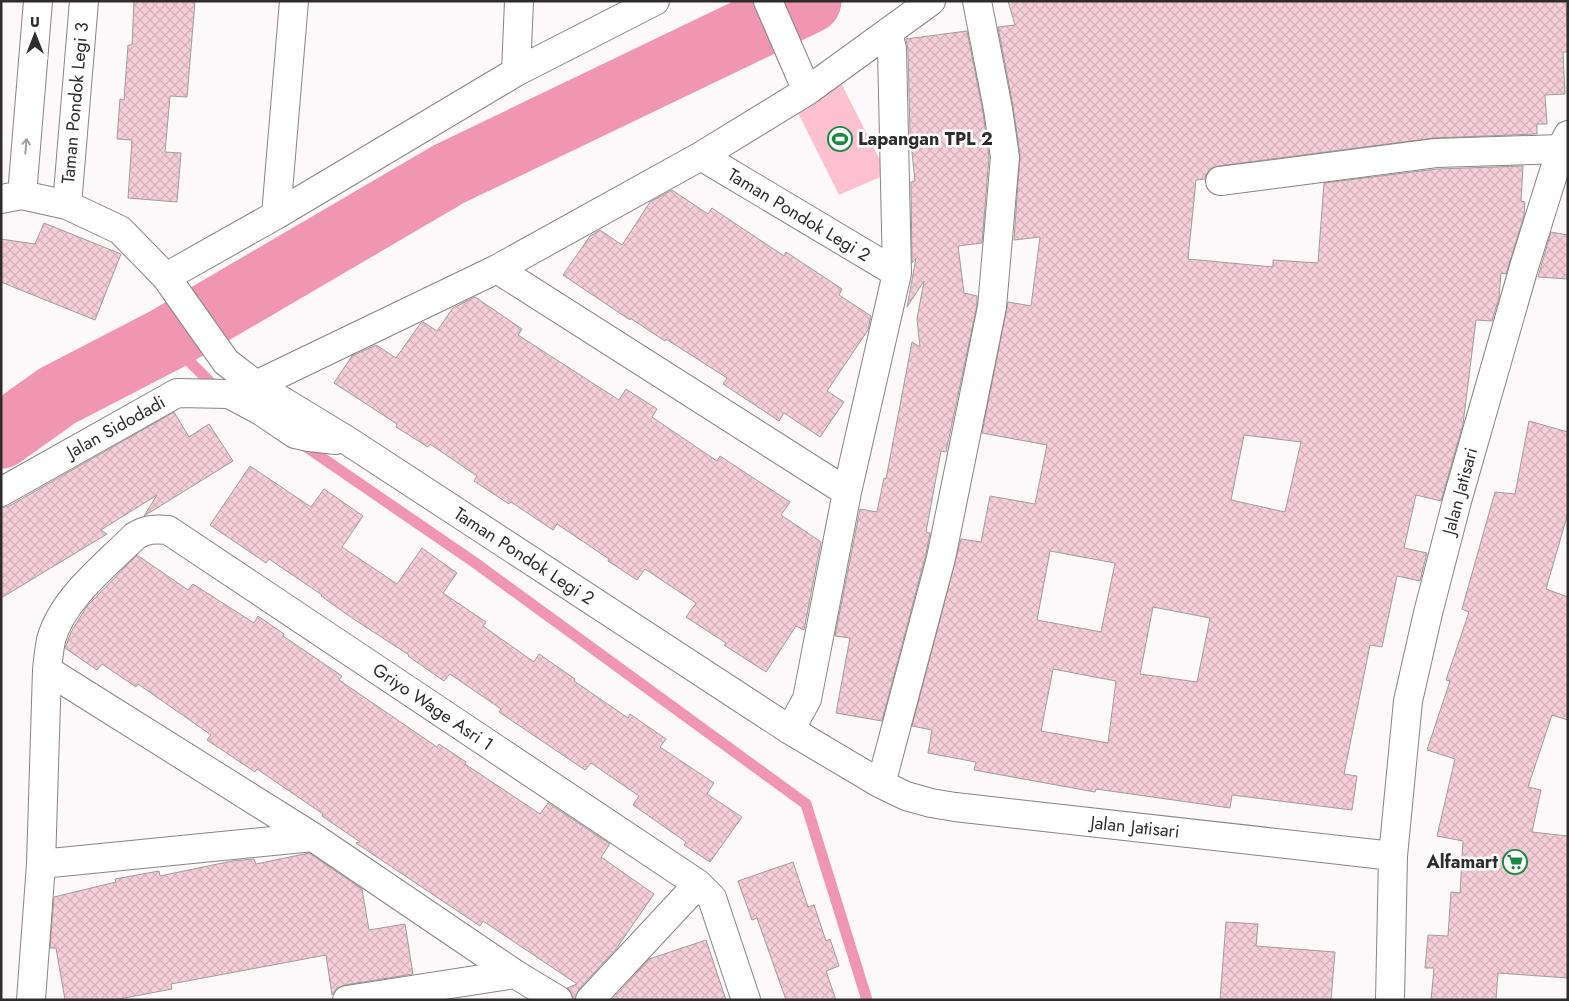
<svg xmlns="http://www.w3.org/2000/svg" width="1569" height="1001" viewBox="0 0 1569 1001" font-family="Jost,sans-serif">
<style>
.garden{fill:#fdc0d1}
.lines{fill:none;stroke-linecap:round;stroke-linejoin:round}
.stream{stroke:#f096b2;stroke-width:11}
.river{stroke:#f096b2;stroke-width:65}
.building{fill:url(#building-cross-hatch);stroke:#a09c9d;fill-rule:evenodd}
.minor-casing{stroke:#888485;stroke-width:30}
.tertiary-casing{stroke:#888485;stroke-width:30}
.minor{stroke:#fff;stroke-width:28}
.tertiary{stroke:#fff;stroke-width:28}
.oneway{stroke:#a1a0a0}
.labels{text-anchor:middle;stroke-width:5;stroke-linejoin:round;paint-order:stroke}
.street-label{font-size:18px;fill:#2e2c2c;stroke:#fff}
.poi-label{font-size:18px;font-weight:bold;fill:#2e2c2c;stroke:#fff;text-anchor:start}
</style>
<defs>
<pattern id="building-cross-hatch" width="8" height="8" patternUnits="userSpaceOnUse" patternTransform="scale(1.25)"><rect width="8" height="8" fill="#f5ced9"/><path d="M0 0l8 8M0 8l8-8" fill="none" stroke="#d2b1ba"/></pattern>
</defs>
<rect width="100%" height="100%" fill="#fdf8f9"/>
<path class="garden" d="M840,81l47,93 -48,21 -46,-92z"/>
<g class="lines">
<path class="stream" d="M167,339l50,50
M302,444l172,118 332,242 61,196"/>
<path class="river" d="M1,436l56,-40 110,-57 282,-165 360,-173"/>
</g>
<path class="building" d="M134,1h61l-8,96 -17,-1 -5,56 16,1 -4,49 -49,-4 4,-58 -15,-1 3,-40 4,1 4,-55h4z
M1008,1h558l2,51h-5l2,42 -20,1 2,29h-10v10l-103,4 -216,28 -8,3 -4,6 -1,4 -9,1 -8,79 85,8v-7l45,3 6,-80 113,-14 86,-3 -2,35 4,1 -1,14 -18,58 -5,-1 -2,25 -7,23 -16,-1 -13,104 -22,77 -25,-6 -12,53 23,5 -7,28 -23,-5 -15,71 -12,-2 -26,129 13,2 -5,34 -120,-15 -2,13 -134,-19 -1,3 -121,-22 2,-8 -48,-9 4,-23 -20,-4 49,-187 20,3 9,-46 45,8 12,-59 -65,-12 26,-131 23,4 9,-69 -26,3 6,-85 -7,-49 -15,-79 17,-2zM1244,435l57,7 -16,70 -54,-12zM1050,551l65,12 -14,69 -64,-12zM1153,607l57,11 -13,64 -57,-8zM1053,669l63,12 -8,62 -67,-12z
M967,31l16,81 6,45 -7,86 -24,3 6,47 13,3v9l-31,147 -5,-1 -15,81 4,1 -4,21 -44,167 -46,-8 14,-75 -15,-2 25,-127 17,3 7,-34 2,1 26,-137 8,5 -3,-28 7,-38 -17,26 9,-49 -4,5 -1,-81 4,-1 -5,-48 -2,-84 -2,-10z
M672,190l36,24 4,-6 72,48 2,-4 56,37 -3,6 32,21 -3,14 -41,61 17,11 -24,35 -36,-24 -5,8 -56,-37 4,-6 -61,-39 -1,2 -35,-23v2l-67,-45 27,-39 10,-6 22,15 28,-43z
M44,223l77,31 -26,66 -94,-38v-43l34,5z
M1551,232l17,3v44l-30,-2z
M475,297l47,32 -4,6 101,65 7,-11 31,20 -5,8 65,44 3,-5 70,46 -9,13 40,27 -17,88 -8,-4 -30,46 -42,-27 2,-2 -40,-26 10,-14 -51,-34 -8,11 -29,-19 1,-2 -52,-35 -4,6 -42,-28 -2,2 -35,-23 3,-5 -47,-32 -2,3 -32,-20 1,-3 -63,-41 18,-27 24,-11 20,13 24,-34 3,-2 14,9 16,-23z
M174,412l15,25 20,-13 24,37 -89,55 13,-21 -56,35 6,4 -106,64v-90l8,-2z
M1529,421l39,11v81l-22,76 22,8v123l-16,-5 -24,72 13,3 -9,42 36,4v142l-70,-5 -2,27h-65l3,-32h-9l3,-33 20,1 3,-44 9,1 3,-52 -26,-5 18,-77 -28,-9 23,-69 -4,-1 23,-68 -7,-3 33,-117 20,2z
M250,466l61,41 13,-18 39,27 -21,31 55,37 25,-36 35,25 -14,20 43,29 -3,4 51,36 5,-8 36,25 -1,2 54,37 2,-4 36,25 -6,8 54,36 -7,11 35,23 -32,45 -26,-17 2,-3 -53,-37 6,-9 -48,-33 -6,7 -86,-58 2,-3 -51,-35 -6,7 -36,-25 1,-1 -54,-35 -34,-24 1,-1 -53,-36 -3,4 -56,-38z
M137,555l51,35 5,-6 61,39 4,-7 26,18 -1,2 59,40 -3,4 98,67 2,-3 27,18 -1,2 75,50 8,-11 62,41 -9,13 53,37 -38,55 -37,40 -4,11 -8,-12 10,-4 -94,-63 -3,5 -124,-83 4,-1 -38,-26 1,-2 -66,-45 -2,3 -48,-32 4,-5 -73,-51 -2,3 -34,-23 -5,6 -32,-22 6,-16 16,-26z
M309,853l53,36 7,41 36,-6 8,50 -68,11 -8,3 -5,7 -6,-40 -155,29 1,5 -58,11h-49l-9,-52h-6l4,-51 62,-15 -1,-3 44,-8 1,5 72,-15 22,-2 2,5z
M793,862l15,45 6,-2 12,36 4,-2 9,27 -13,5 10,29h-50l-29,-82 -5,2 -14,-39z
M1226,922l32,2 -2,22 79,6 -4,48h-111z
M706,940l20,60h-114l37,-41z"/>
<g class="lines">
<defs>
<path id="minor" d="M768,1l39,90
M516,72l3,-71
M701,156l196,117
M1220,181l216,-28 125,-4
M22,195l16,-194
M1,199l21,-4 45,10 53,25 46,47 60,85 30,23 92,56 442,289 91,54 25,12 25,7 24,4 438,49
M67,205l17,-204
M276,215l18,-214
M497,269l350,223
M166,277l110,-62 240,-143 139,-71
M256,385l241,-116 204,-113 106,-65 124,-90
M1,492l176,-99 52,1 32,17 34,23 14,3 27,3
M47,670l266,167 202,137 43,26
M790,730l17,-31 40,-207 50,-219 -5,-224 -4,-17
M881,784l60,-226 51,-251 13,-150 -7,-48 -21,-108
M41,864l272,-27
M31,1000l10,-136 6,-194c1,-10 2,-20 4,-30 11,-41 55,-75 84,-104 11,-7 20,-7 33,-6l530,354 14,14 34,102
M347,1000l168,-26
M590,1000l108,-116"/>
<path id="tertiary" d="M1390,1000l3,-144 15,-155 20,-88 29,-112 67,-234 37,-118 7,-14"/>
</defs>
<use href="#minor" class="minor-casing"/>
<use href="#tertiary" class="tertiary-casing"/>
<use href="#minor" class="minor"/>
<use href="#tertiary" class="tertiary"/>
</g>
<defs><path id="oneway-shaft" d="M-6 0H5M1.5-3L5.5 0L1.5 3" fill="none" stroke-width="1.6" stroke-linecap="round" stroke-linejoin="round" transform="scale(1.25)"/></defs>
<use class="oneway" href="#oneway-shaft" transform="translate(26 146) rotate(-85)"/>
<defs>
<symbol id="stadium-ring" viewBox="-11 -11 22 22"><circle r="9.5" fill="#fff" stroke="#168942" stroke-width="1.5"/><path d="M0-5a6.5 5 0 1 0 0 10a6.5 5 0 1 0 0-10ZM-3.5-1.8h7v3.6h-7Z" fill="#168942"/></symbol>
<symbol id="supermarket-ring" viewBox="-11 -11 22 22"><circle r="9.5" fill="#fff" stroke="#168942" stroke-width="1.5"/><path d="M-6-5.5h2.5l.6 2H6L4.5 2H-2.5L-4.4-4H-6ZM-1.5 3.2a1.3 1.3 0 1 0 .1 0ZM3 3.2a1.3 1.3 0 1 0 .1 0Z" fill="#168942"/></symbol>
</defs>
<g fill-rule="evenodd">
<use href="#stadium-ring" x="826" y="125" width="28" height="28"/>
<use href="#supermarket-ring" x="1501" y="848" width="28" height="28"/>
</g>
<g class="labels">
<g class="street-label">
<text transform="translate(75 103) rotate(-85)" y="6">Taman Pondok Legi 3</text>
<text transform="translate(799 215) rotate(31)" y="6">Taman Pondok Legi 2</text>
<text transform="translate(116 427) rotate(-29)" y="6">Jalan Sidodadi</text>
<text transform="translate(1460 491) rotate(-75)" y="6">Jalan Jatisari</text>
<text transform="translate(524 556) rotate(33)" y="6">Taman Pondok Legi 2</text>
<text transform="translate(433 707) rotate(34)" y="6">Griyo Wage Asri 1</text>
<text transform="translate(1135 827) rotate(6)" y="6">Jalan Jatisari</text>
</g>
<g class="poi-label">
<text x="858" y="145">Lapangan TPL 2</text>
<text x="1498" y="868" text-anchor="end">Alfamart</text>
</g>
</g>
<rect width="1569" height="1001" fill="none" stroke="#2e2c2c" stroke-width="5"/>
<g transform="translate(35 35)" stroke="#ffffff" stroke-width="4" paint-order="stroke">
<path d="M0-4L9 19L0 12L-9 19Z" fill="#2e2c2c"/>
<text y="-8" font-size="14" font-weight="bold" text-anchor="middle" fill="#2e2c2c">U</text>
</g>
</svg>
